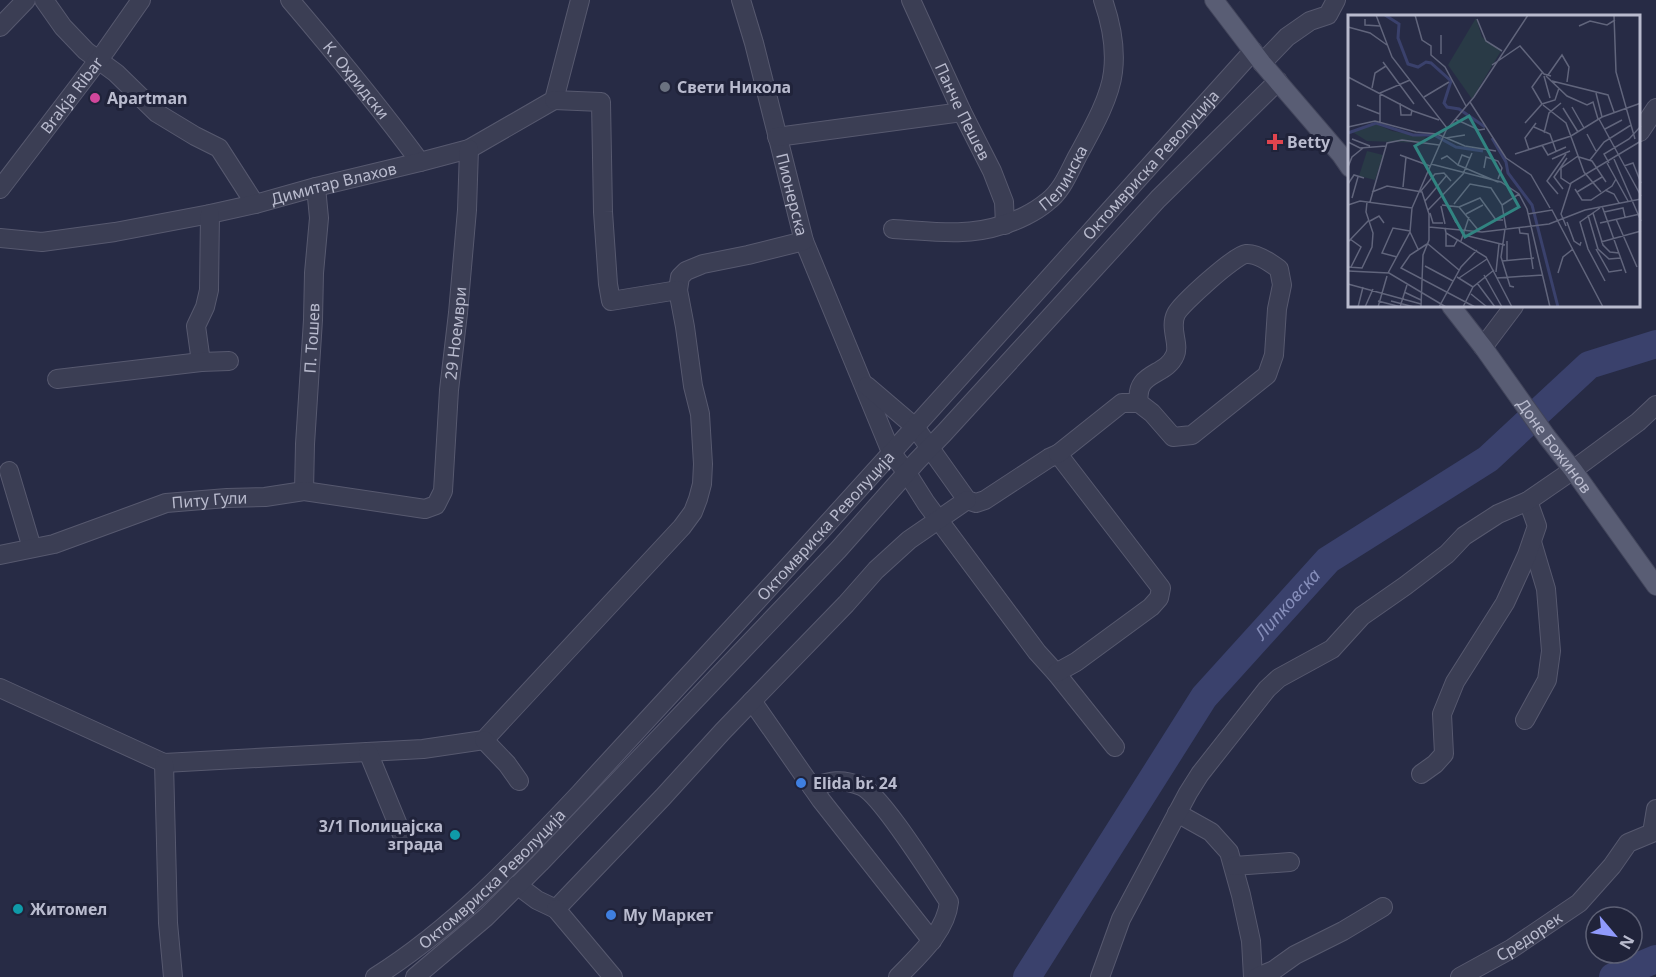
<svg xmlns="http://www.w3.org/2000/svg" width="1656" height="977" viewBox="0 0 1656 977" font-family="'Noto Sans',sans-serif">
<style>
.lines{fill:none;stroke-linecap:round;stroke-linejoin:round}
.river{stroke:#3a416c;stroke-width:28}
.minor-casing{stroke:#57596f;stroke-width:20}
.major-casing{stroke:#42455b;stroke-width:20}
.minor{stroke:#3b3e54;stroke-width:18}
.major{stroke:#595d74;stroke-width:18}
.worship-dot{fill:#6b7280;stroke:#20233a;stroke-width:2}
.hotel-dot{fill:#d1479c;stroke:#20233a;stroke-width:2}
.health-dot{fill:#e0444e;stroke:#20233a;stroke-width:2}
.shop-dot{fill:#3f7fe0;stroke:#20233a;stroke-width:2}
.culture-dot{fill:#0f9aa8;stroke:#20233a;stroke-width:2}
.labels{text-anchor:middle;stroke-width:6;stroke-linejoin:round;paint-order:stroke}
.street-label{font-size:16px;fill:#b9bbce;stroke:#20233a}
.poi-label{font-size:16px;font-weight:bold;fill:#b9bbce;stroke:#20233a;text-anchor:start}
.water-label{font-size:18px;font-style:italic;fill:#868eba;stroke:#20233a}
.inset-river{fill:none;stroke:#3a416c;stroke-width:3}
.inset-road{fill:none;stroke:#61657c;stroke-width:1.5}
.view{fill:#318481;fill-opacity:0.15;stroke:#318481;stroke-width:3}
.inset-edge{fill:none;stroke:#b9bbce;stroke-width:3}
</style>
<rect width="100%" height="100%" fill="#272b45"/>
<g class="lines">
<g class="river">
<path id="s1" d="M1027,977l177,-280 124,-137 160,-101 101,-94 67,-21"/>
<path d="M1613,977l43,-18"/>
</g>
<defs>
<g id="minor">
<path d="M44,0l19,27 23,24 30,22 41,40 38,23 24,12 36,56"/>
<path id="s2" d="M290,0c45,53 89,106 130,162"/>
<path id="s3" d="M741,0l13,43 50,198 87,211 16,21 19,30 111,149 19,21 59,74"/>
<path id="s4" d="M911,0l51,112 30,59 12,31 1,23"/>
<path d="M0,27l26,-27"/>
<path d="M1262,63l25,-26 23,-16 18,-6 8,-15"/>
<path d="M1640,132l16,-24"/>
<path d="M777,137l185,-25"/>
<path id="s5" d="M0,189l106,-139 35,-50"/>
<path id="s6" d="M893,229c37,2 74,8 109,-4 15,-4 33,-13 45,-23 15,-11 22,-30 30,-45 13,-24 33,-58 36,-85 3,-24 -2,-49 -10,-72"/>
<path id="s7" d="M0,238l42,4 73,-10 95,-18 45,-10 61,-17 104,-25 49,-13 85,-49 26,-100"/>
<path d="M678,290l2,-13 6,-6 17,-7 45,-9 56,-14"/>
<path d="M1483,347l31,-41"/>
<path d="M201,362l-5,-36 9,-19 4,-17 1,-76"/>
<path d="M57,379l144,-17 28,-1"/>
<path d="M867,386l48,41 52,73 9,3 9,-3 64,-42 9,-4 103,134 -2,10 -8,9 -75,55 -20,11"/>
<path d="M1058,454l64,-51h17l13,10 21,24 19,-2 75,-60 7,-20 3,-46 5,-24 -3,-16c-8,-6 -23,-16 -33,-15 -11,1 -65,50 -70,60 -7,14 4,30 -1,41 -9,22 -41,16 -36,48"/>
<path d="M9,471l23,77"/>
<path id="s8" d="M304,491l1,-47 8,-124 1,-47 5,-55 -3,-31"/>
<path id="s9" d="M0,555l54,-11 112,-41 61,-5 38,-1 39,-6 121,18 11,-4 7,-14 6,-101 9,-77 9,-103 2,-61"/>
<path d="M0,688l164,75 259,-14 61,-9 198,-213 11,-15 5,-13 4,-15 1,-20 -3,-50 -7,-28 -8,-59 -7,-37 -67,11 -3,-17 -5,-72 -2,-110 -47,-2"/>
<path d="M752,701l69,99 111,141"/>
<path d="M1525,720l22,-40 4,-29 -5,-62 -14,-47"/>
<path d="M484,740l23,24 12,17"/>
<path d="M368,752l35,85"/>
<path d="M164,763l4,160 5,54"/>
<path d="M1421,774l14,-10 9,-10 -2,-40 13,-32 50,-79 22,-48 10,-29 -9,-25"/>
<path d="M812,787c19,-6 29,-9 49,-1 20,8 73,94 88,116 -3,30 -31,54 -51,75"/>
<path d="M1177,813l34,19 18,20 12,43 10,46 2,36"/>
<path d="M1234,866l56,-4"/>
<path d="M517,885l20,15 19,9 107,-112 60,-66 123,-127 30,-34 33,-30 58,-40"/>
<path d="M556,909l57,68"/>
<path id="s10" d="M375,977c78,-49 142,-117 205,-184 39,-43 78,-85 117,-127 188,-203 371,-410 556,-615"/>
<path d="M415,977l71,-60 54,-54 298,-313 79,-89 27,-28 214,-234 120,-118"/>
<path d="M1100,977l21,-58 67,-126 12,-19 67,-85 12,-11 53,-29 30,-33 43,-30 42,-32 17,-18 34,-22 30,-13 45,-31 65,-48 18,-17"/>
<path d="M1257,977l17,-7 21,-15 48,-24 40,-24"/>
<path id="s11" d="M1460,977l51,-28 68,-46 33,-37 16,-23 24,-10 4,-24"/>
</g>
<g id="major">
<path d="M1214,0l48,63 79,92 9,13"/>
<path id="s12" d="M1451,306l32,41 64,90 26,33 83,116"/>
</g>
</defs>
<use href="#minor" class="minor-casing"/>
<use href="#major" class="major-casing"/>
<use href="#minor" class="minor"/>
<use href="#major" class="major"/>
</g>
<circle class="worship-dot" cx="665" cy="87" r="6"/>
<circle class="hotel-dot" cx="95" cy="98" r="6"/>
<path class="health-dot" d="M1272 133h6v6h6v6h-6v6h-6v-6h-6v-6h6z"/>
<g class="shop-dot">
<circle cx="801" cy="783" r="6"/>
<circle cx="611" cy="915" r="6"/>
</g>
<g class="culture-dot">
<circle cx="455" cy="835" r="6"/>
<circle cx="18" cy="909" r="6"/>
</g>
<g class="labels">
<g class="street-label">
<text dy="6" stroke="none"><textPath href="#s2" startOffset="104">К. Охридски</textPath></text>
<text dy="6" stroke="none"><textPath href="#s5" startOffset="118">Brakja Ribar</textPath></text>
<text dy="6" stroke="none"><textPath href="#s4" startOffset="123">Панче Пешев</textPath></text>
<text dy="6" stroke="none"><textPath href="#s10" startOffset="1125">Октомвриска Револуција</textPath></text>
<text dy="6" stroke="none"><textPath href="#s6" startOffset="190">Пелинска</textPath></text>
<text dy="6" stroke="none"><textPath href="#s7" startOffset="340">Димитар Влахов</textPath></text>
<text dy="6" stroke="none"><textPath href="#s3" startOffset="201">Пионерска</textPath></text>
<text dy="6" stroke="none"><textPath href="#s9" startOffset="621">29 Ноември</textPath></text>
<text dy="6" stroke="none"><textPath href="#s8" startOffset="153">П. Тошев</textPath></text>
<text dy="6" stroke="none"><textPath href="#s12" startOffset="174">Доне Божинов</textPath></text>
<text dy="6" stroke="none"><textPath href="#s9" startOffset="218">Питу Гули</textPath></text>
<text dy="6" stroke="none"><textPath href="#s10" startOffset="639">Октомвриска Револуција</textPath></text>
<text dy="6" stroke="none"><textPath href="#s10" startOffset="153">Октомвриска Револуција</textPath></text>
<text dy="6" stroke="none"><textPath href="#s11" startOffset="80">Средорек</textPath></text>
</g>
<g class="poi-label">
<text x="677" y="93">Свети Никола</text>
<text x="107" y="104">Apartman</text>
<text x="1287" y="148">Betty</text>
<text x="813" y="789">Elida br. 24</text>
<text x="443" y="832" text-anchor="end">3/1 Полицајска<tspan x="443" dy="18">зграда</tspan></text>
<text x="30" y="915">Житомел</text>
<text x="623" y="921">Му Маркет</text>
</g>
<g class="water-label">
<text dy="6" stroke="none"><textPath href="#s1" startOffset="456">Липковска</textPath></text>
</g>
</g>
<g transform="translate(1348 15)">
<rect width="292" height="292" fill="#272b45"/>
<path d="M128,3l6,19 19,14 -29,48 -24,-34zM28,109l16,7 34,6 -5,6 -54,-2 -16,-10zM19,136l16,4 -8,25 -16,-4z" fill="#293a46"/>
<path class="inset-river" d="M37,0l14,9 -1,14 10,26 10,3 8,-5 5,1 20,18 -7,22 3,4 12,2 26,18M0,118l28,-10 37,12h21l22,12 27,4M144,123l14,24 2,11 24,32 26,102"/>
<path class="inset-road" d="M67,0l7,25 9,6v9l14,12 21,39M266,0l2,57 19,67M17,4v6l15,1M129,4l9,22 16,10M231,11l11,-5 17,4 8,-5M0,12l22,6 17,12M93,39v-19M35,47l31,42M144,50l28,-19 24,28 7,2M200,60l14,-20 7,12 -2,15M196,61l6,22M198,61l21,20 20,9 6,-3 5,17M0,62l65,34 26,9M204,66l56,14 6,17M24,73l3,-15 11,-7M248,78l6,24M76,82l25,-15M122,87l36,56 25,17 19,33M52,88l1,12h10l1,-5M194,89l-10,-17 10,-14M9,90l23,9M195,90l23,18 18,49 17,20M224,92l12,21M215,93l15,24M107,104l24,11 6,-1M251,104l42,77M32,107v-29l30,-13M177,108l17,-19 13,-4 4,-12M0,112l27,-6 41,11 21,2 28,12 31,5M186,112l16,7 6,17M100,113l26,-31 54,-82M257,114l17,-9M196,118l5,-20 12,-10M239,119l9,17M98,123l19,-3M4,124l18,7M0,127l12,6 26,-2M194,130l6,10 18,-8M181,135l-4,-12 11,-15M167,139l56,-18 31,-19 39,-14M52,140l30,11M231,142l13,4 14,21M122,143l-8,-3 -4,10 40,17M93,144l6,-3 11,9M204,144l18,-8M266,144l27,62M242,145l14,-18 27,-17M259,148l21,38M261,148l-5,-9 25,-15 12,-13M83,149l70,18 18,12 8,15 23,98M276,151l9,-3 8,20M0,152l4,-10 11,-9M136,153l2,-11 12,4 4,7 -4,11M0,169l6,-9 10,3M222,169l-9,-6v-10l17,-12M55,172l3,-30M215,174l-9,-12 13,-19M227,174l7,11h9l21,-14 4,-7M257,175l9,4 5,9M24,177l15,-6 35,6 7,22v26l-6,15 -2,52M72,177l15,-18 9,-1 7,8M229,177l25,-15M210,179l-11,-13 19,-27M4,183l6,-21M77,186l22,-26M22,187l17,-59 15,-3 37,5M106,189l16,-20 21,4 11,17 4,23M0,190l12,-4 52,7 35,-80 -55,-71 -16,-42M94,190l17,2 20,24M100,190l8,18M154,190l17,-11M93,191l4,18M254,191l24,67M111,192l21,-9 16,22h7M252,193l-20,14 8,27 17,32M80,195l35,-36 9,-21M256,197l19,-4 2,9M82,198l3,10h10M245,198l10,32 7,7 9,1M118,199l17,-9M180,199l24,-4 51,97M240,200l10,34 11,10 12,-1M268,204l21,48M22,206l9,-5 5,7M219,207l7,19 6,4 1,-3M252,208l40,-9M218,211l-5,-12 10,-31 70,-42M81,212l53,5 67,-8 36,-14 56,-11M171,212l1,6 8,1 5,35M97,213l1,5 40,24 26,50M157,214l-4,28 9,29 4,1M62,217l8,17M98,218v13h8l4,-7M116,220l41,10M2,224l11,8 -10,20M113,226l8,-24M0,227l21,-22M253,227l40,-11M79,229l-17,11 -9,13 74,39M80,229l31,26M248,234l13,23 13,-2M49,242l-15,-4 11,-25 17,3M159,245v-19M154,246l32,-3M77,251l28,15M0,252l14,1 10,-21 1,-14 -7,-21 1,-10M0,256l41,2 57,34M148,257l3,-28M40,258l22,-41 2,-24M210,258l5,-16 10,-8M136,260l18,32M109,262l16,10M111,263l28,-19M149,263l46,-3M129,268l18,24M0,269l73,20M56,277l17,8M123,279l16,13M30,286l23,6M43,286l23,6M10,292l5,-20M17,292l8,-18M30,292l9,-31M52,292l7,-22M91,292l22,-40 16,-17M115,292l10,-20 21,-17"/>
<path class="view" d="M121,101l50,91 -54,30 -50,-91z"/>
<rect width="292" height="292" class="inset-edge"/>
</g>
<g transform="translate(1614 935) rotate(119)"><circle r="28" fill="#20233a" stroke="#5d6075" stroke-width="1.5"/>
<path d="M0-4.5L10 22L0 15L-10 22Z" fill="#909afc"/>
<text y="-9" font-size="16" font-weight="bold" text-anchor="middle" fill="#b9bbce">N</text>
</g>
</svg>
